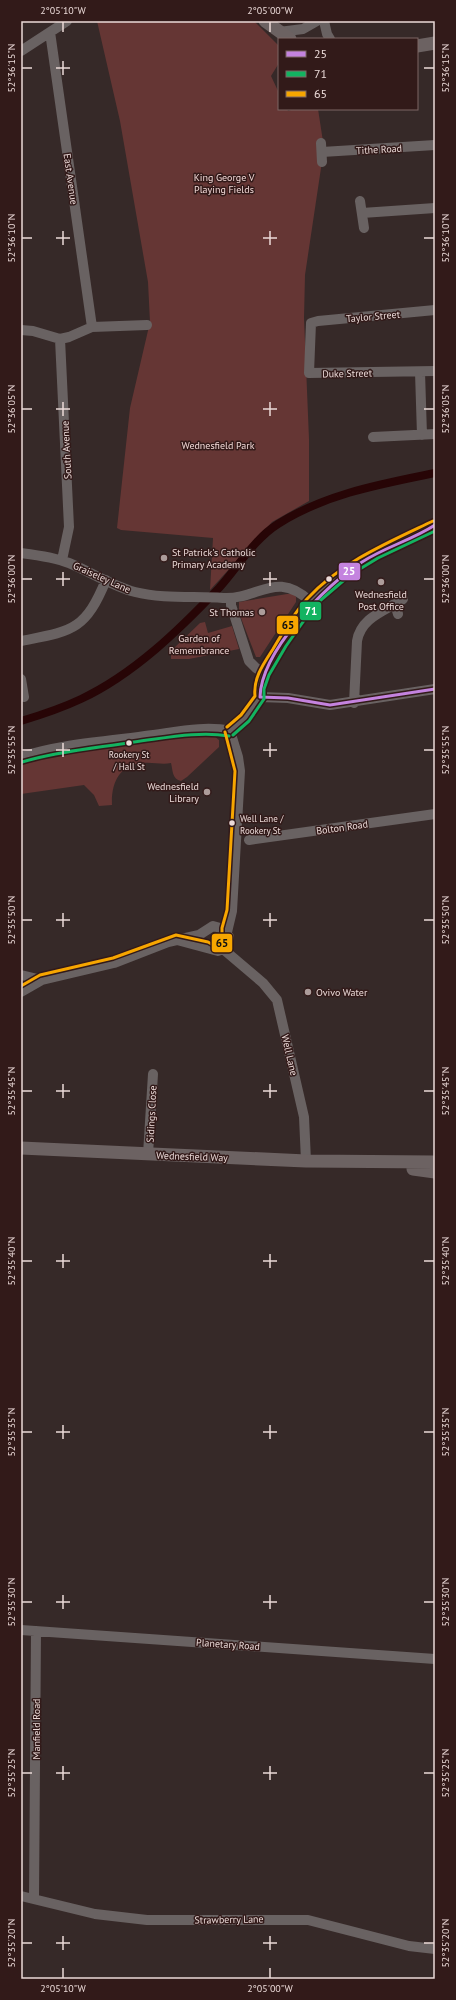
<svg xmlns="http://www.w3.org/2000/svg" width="456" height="2000" viewBox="0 0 456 2000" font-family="'PT Sans',sans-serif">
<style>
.green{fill:#653634}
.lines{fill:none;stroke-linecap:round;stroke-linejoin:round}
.canal{stroke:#270506;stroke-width:8}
.minor{stroke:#696262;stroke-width:10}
.major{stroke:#6c6262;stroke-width:13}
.bus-1-casing{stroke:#321a19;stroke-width:6}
.bus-2-casing{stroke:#321a19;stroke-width:6}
.bus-3-casing{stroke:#321a19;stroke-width:6}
.bus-1{stroke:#c483df;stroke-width:3}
.bus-2{stroke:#13b361;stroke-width:3}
.bus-3{stroke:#f7a600;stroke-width:3}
.ticks{fill:none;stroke:#ebdad8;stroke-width:1.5}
.poi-dot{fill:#ac9c9a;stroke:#321a19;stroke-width:1.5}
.bus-dot{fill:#ebdad8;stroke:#321a19;stroke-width:1.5}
.labels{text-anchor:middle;stroke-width:3;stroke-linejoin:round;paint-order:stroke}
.bus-label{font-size:9px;fill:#ebdad8;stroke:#321a19}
.street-label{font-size:10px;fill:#ebdad8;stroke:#321a19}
.park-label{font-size:10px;fill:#f2d9d7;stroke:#321a19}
.poi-label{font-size:10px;fill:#ebdad8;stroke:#321a19;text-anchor:start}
.line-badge{stroke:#321a19;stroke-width:1.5}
.badge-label{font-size:11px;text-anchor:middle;font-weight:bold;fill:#fff}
.pale-badge-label{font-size:11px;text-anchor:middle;font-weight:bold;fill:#111}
.neatline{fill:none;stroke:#ebdad8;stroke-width:1.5}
.ticks-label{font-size:10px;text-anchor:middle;fill:#ebdad8}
</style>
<rect width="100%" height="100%" fill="#362928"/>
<path class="green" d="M97,21h157l25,25v17l-8,13 8,17v16h8l1,2 6,-2h24l6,39 -19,127 -1,43 5,121v62l-37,21 -62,68 3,-52 -92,-8 -4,-2 13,-120 20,-86 -2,-40 -28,-161z
M287,594h7l2,3v5l-36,55h-4l-17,-44v-11z
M205,622l3,11 24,-7 7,23 -50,10h-18v-8l29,-28z
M198,735h15l6,5v7l-32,30 -6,4c-9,-2 -8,-10 -10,-18 -9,2 -18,-1 -28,0 -24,1 -32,21 -31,42l-13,1 -5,-11 -10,-10 -63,9v-30c56,-18 119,-22 177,-29z"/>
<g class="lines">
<path class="canal" d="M21,721c20,-6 41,-13 60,-22 53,-25 98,-69 138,-111 19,-21 35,-49 59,-64 47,-30 103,-40 157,-51"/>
<path class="minor" d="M324,21l3,13 3,5
M50,32l42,295
M279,32l24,-3 14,-8
M21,51l46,-30
M321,143l1,19
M322,152l113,-7
M360,201l4,27
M362,213l73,-5
M435,310l-117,11 -7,2 -2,50 126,-2
M21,330l12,1 27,8 9,-2 23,-10 55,-2
M60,339l9,188 -7,33
M420,372l2,63
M373,437l62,-3
M21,553c16,2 33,4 48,10 22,9 43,23 66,29 28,7 60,4 88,6 36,2 53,-29 88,4
M231,598v7l18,56 7,7 8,5
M395,604l3,10
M21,641c51,-10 64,-10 85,-61
M21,679l3,18
M260,697l28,1 42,7 105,-16
M354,703l3,-62c4,-24 28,-30 46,-42
M230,731l15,-13 15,-21 -1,-9 5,-15 18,-30 29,-41 36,-31 29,-17 59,-29
M21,757c40,-13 83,-15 124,-21 27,-3 59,-11 85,-5
M249,840l186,-26
M227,932l5,-21 8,-140 -2,-14 -8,-26
M223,949l40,34 14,17 27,117 2,44
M21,975l21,5
M21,992l21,-12 72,-17 54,-21 31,-7 14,-9 11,3 5,8 -3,9 -8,5 -41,-11
M148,1154l5,-80
M21,1630l414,29
M21,1896l74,18 52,6h161l101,26 26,3
M34,1899l2,-268"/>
<path class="major" d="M265,21l25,18
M417,46l18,-3
M21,1148l285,13 129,1
M413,1169l22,3"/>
<defs>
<path id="bus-1" d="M260,697c1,-45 65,-112 102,-135 23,-15 50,-22 73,-37
M260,697l28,1 42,7 105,-16"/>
<path id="bus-2" d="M233,735l16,-14 15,-22v-10l5,-14 17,-29 29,-41 35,-30 28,-17 57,-27
M22,762c37,-11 75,-14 112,-20 32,-4 64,-11 95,-6"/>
<path id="bus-3" d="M227,727l14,-12 14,-19c-2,-18 9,-33 18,-47 10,-17 21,-36 34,-50 34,-37 82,-57 126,-78
M21,986l19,-11 73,-17 63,-23 32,7 7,4 7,-2v-16l5,-18 8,-139 -10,-39"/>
</defs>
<use href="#bus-1" class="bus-1-casing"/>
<use href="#bus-2" class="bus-2-casing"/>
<use href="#bus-3" class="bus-3-casing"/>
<use href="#bus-1" class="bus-1"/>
<use href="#bus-2" class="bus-2"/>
<use href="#bus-3" class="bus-3"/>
</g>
<path class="ticks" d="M63,22v10M270,22v10M63,61v14M22,68h10M56,68h14M424,68h10M63,231v14M270,231v14M22,238h10M56,238h14M263,238h14M424,238h10M63,402v14M270,402v14M22,409h10M56,409h14M263,409h14M424,409h10M63,572v14M270,572v14M22,579h10M56,579h14M263,579h14M424,579h10M63,743v14M270,743v14M22,750h10M56,750h14M263,750h14M424,750h10M63,913v14M270,913v14M22,920h10M56,920h14M263,920h14M424,920h10M63,1084v14M270,1084v14M22,1091h10M56,1091h14M263,1091h14M424,1091h10M63,1254v14M270,1254v14M22,1261h10M56,1261h14M263,1261h14M424,1261h10M63,1425v14M270,1425v14M22,1432h10M56,1432h14M263,1432h14M424,1432h10M63,1595v14M270,1595v14M22,1602h10M56,1602h14M263,1602h14M424,1602h10M63,1766v14M270,1766v14M22,1773h10M56,1773h14M263,1773h14M424,1773h10M63,1936v14M270,1936v14M22,1943h10M56,1943h14M263,1943h14M424,1943h10M63,1968v10M270,1968v10"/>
<g class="poi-dot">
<circle cx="164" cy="558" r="4"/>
<circle cx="381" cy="582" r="4"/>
<circle cx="262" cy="612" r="4"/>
<circle cx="207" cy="792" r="4"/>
<circle cx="308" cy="992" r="4"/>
</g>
<g class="bus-dot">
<circle cx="329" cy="579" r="3.5"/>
<circle cx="129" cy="743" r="3.5"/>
<circle cx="232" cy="823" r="3.5"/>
</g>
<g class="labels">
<g class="bus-label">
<text x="129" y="758">Rookery St<tspan x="129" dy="12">/ Hall St</tspan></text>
<text x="240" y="822" text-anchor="start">Well Lane /<tspan x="240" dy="12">Rookery St</tspan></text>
</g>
<g class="street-label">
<text transform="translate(379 149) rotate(-3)" y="4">Tithe Road</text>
<text transform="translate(71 179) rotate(82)" y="4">East Avenue</text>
<text transform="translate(373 316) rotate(-5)" y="4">Taylor Street</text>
<text transform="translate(347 373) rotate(-1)" y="4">Duke Street</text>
<text transform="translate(66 450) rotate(-93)" y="4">South Avenue</text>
<text transform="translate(102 577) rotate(24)" y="4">Graiseley Lane</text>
<text transform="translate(342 827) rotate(-8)" y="4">Bolton Road</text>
<text transform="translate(290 1055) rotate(77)" y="4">Well Lane</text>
<text transform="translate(151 1114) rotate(-87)" y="4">Sidings Close</text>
<text transform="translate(192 1156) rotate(2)" y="4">Wednesfield Way</text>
<text transform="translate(228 1644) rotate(4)" y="4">Planetary Road</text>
<text transform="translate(36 1729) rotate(-90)" y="4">Manfield Road</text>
<text transform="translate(229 1919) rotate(-1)" y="4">Strawberry Lane</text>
</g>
<g class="park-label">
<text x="224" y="181">King George V<tspan x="224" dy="12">Playing Fields</tspan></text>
<text x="218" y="449">Wednesfield Park</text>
<text x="199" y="642">Garden of<tspan x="199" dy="12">Remembrance</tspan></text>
</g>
<g class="poi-label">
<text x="172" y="556">St Patrick's Catholic<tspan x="172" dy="12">Primary Academy</tspan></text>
<text x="381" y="598" text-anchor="middle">Wednesfield<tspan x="381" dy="12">Post Office</tspan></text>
<text x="254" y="616" text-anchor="end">St Thomas</text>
<text x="199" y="790" text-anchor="end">Wednesfield<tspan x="199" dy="12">Library</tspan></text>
<text x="316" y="996">Ovivo Water</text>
</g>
</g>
<g class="line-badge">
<rect x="338" y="562" width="23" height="19" rx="4" fill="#c483df"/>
<rect x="299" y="601" width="23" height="20" rx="4" fill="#13b361"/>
<rect x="276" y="615" width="23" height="20" rx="4" fill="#f7a600"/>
<rect x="211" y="933" width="22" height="20" rx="4" fill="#f7a600"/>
</g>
<g class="badge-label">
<text x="349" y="575">25</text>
<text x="311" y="615">71</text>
</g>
<g class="pale-badge-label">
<text x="288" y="629">65</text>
<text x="222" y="947">65</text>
</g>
<rect width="456" height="2000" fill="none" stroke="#321a19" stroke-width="44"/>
<rect x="278" y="38" width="140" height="72" fill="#321a19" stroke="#7c6765"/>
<rect x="286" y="51" width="20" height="6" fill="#c483df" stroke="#7c6765"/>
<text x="314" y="58" font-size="12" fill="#ebdad8">25</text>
<rect x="286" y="71" width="20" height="6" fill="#13b361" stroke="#7c6765"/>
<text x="314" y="78" font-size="12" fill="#ebdad8">71</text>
<rect x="286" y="91" width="20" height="6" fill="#f7a600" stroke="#7c6765"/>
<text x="314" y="98" font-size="12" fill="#ebdad8">65</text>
<rect x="22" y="22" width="412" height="1956" class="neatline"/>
<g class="ticks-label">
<text x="63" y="14">2°05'10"W</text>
<text x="270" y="14">2°05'00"W</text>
<text transform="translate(11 68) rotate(-90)" y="4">52°36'15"N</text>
<text transform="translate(445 68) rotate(-90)" y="4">52°36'15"N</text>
<text transform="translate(11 238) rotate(-90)" y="4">52°36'10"N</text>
<text transform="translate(445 238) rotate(-90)" y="4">52°36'10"N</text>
<text transform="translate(11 409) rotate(-90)" y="4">52°36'05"N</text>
<text transform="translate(445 409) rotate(-90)" y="4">52°36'05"N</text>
<text transform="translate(11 579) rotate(-90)" y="4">52°36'00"N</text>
<text transform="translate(445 579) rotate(-90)" y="4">52°36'00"N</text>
<text transform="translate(11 750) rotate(-90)" y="4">52°35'55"N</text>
<text transform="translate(445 750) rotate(-90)" y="4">52°35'55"N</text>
<text transform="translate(11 920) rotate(-90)" y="4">52°35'50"N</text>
<text transform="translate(445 920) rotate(-90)" y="4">52°35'50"N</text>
<text transform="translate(11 1091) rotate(-90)" y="4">52°35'45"N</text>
<text transform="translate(445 1091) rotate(-90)" y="4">52°35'45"N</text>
<text transform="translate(11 1261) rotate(-90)" y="4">52°35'40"N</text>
<text transform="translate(445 1261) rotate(-90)" y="4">52°35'40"N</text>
<text transform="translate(11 1432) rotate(-90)" y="4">52°35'35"N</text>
<text transform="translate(445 1432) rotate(-90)" y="4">52°35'35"N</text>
<text transform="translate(11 1602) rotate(-90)" y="4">52°35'30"N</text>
<text transform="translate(445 1602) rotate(-90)" y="4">52°35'30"N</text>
<text transform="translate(11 1773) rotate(-90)" y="4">52°35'25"N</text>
<text transform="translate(445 1773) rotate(-90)" y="4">52°35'25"N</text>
<text transform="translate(11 1943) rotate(-90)" y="4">52°35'20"N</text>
<text transform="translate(445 1943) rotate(-90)" y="4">52°35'20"N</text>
<text x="63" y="1992">2°05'10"W</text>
<text x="270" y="1992">2°05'00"W</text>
</g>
</svg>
